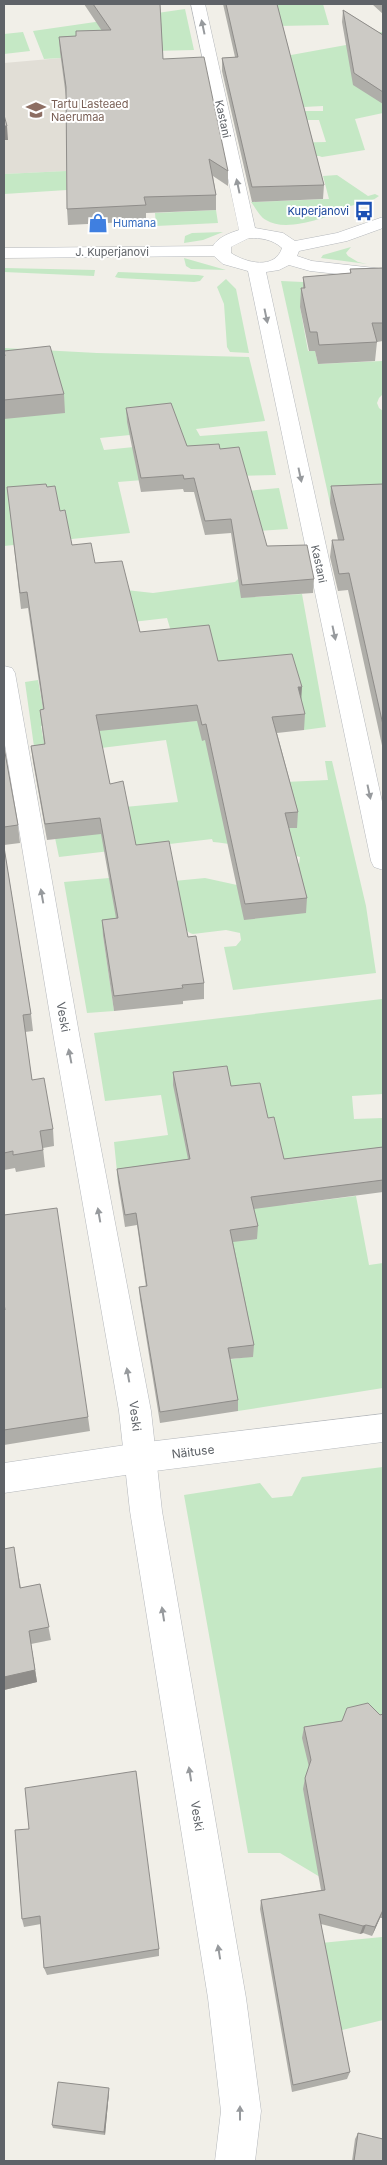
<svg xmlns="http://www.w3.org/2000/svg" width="387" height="2165" viewBox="0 0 387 2165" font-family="Inter,sans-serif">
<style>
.education{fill:#e1ded6}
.green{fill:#c5e8c5;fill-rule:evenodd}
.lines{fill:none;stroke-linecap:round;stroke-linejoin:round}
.minor-casing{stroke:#b5b8bc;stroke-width:1}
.tertiary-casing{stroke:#b5b8bc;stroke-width:1}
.minor{fill:#fff;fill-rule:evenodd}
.tertiary{fill:#fff;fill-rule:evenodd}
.wall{fill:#afaea9}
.shaded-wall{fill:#8f8d8a}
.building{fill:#cccac5;stroke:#8f8d8a}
.oneway{fill:#979a9d}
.labels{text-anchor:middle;stroke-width:4;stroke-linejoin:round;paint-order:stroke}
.far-education-label{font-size:11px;fill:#785e54;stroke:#fff;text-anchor:start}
.far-street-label{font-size:11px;fill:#5f6368;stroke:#fff}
.far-transit-label{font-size:11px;fill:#164399;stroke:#fff;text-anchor:end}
.far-shop-label{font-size:11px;fill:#366cbe;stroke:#fff;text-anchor:start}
.street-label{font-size:12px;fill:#5f6368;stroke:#fff}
</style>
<rect width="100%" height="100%" fill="#f1efe8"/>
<path class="education" d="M61,58l7,45 -2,68 -62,3v-111z"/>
<path class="green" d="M273,4h50l6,21 -50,1z
M185,9l9,41 -42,1 -28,22 -60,3 -3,-18 -17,1 -11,-28z
M23,32l7,19 -26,3v-20z
M383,32v81l-28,6 10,31 -43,7 -3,-1 -73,3 -4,-15 84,-2 -7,-22h-23l7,-9h20v-5l-39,2 -58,-41 120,-22 21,-12z
M66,171l1,19 -63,4v-20z
M337,175l31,21 7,-2 4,2c-12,9 -22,7 -35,12l2,2c-20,7 -60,23 -80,10 -6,-3 -11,-13 -15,-18l78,-3 -6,-23z
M216,210l2,13 -62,3 -1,-13z
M223,232l-20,8 -19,3 1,-7 7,-3z
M351,247l-5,6 2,3 10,6 9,2 -46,-6 2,-3z
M184,258l42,12 -35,-1 -5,-3z
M4,268l91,2 -1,6 -90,-4z
M118,272l80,3 6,1 -4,5 -6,1 -75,-4 -4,-1z
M226,279l10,10 13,64 -19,-1 -3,-5 -3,-43 -7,-17z
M281,281l66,3 -47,23 8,44h7l3,13 64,-3 1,33 -4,4 -2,5 2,5 4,3v90l-53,2z
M4,348l93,5 152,4 16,64 -69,8 4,7 67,-5 9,44 -96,2 -62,5 12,51 -126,13zM160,432l4,12 -60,6 -4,-12z
M279,488l9,41 -30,2 -11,-40z
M238,579l18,18 46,-3 24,133 -22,3 -7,-27 -95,-24 -27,-34 -8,-27 -43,5 2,-33 27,3 82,-11z
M38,680l8,45 -5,1 6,34 -11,1 -11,-79z
M96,720l46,6 55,-5 30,17 58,44 43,-2 -3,-19h7l34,145 10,67 -143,17 -9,-43 12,-1 5,-6 -1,-7 -14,-3 -33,4c-14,-2 -16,-39 -19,-53l31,-3 32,7 60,-6 3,-22c-15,-5 -28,-4 -43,-7 -15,-3 -29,-7 -44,-8l-1,-3 -153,18 -9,-43 128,-12 -12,-62 -65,8z
M109,878l2,10 7,-1 8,46 -23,3 11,75 -27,2 -23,-131z
M382,999l1,95 -31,2 2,23 29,-1v47l-98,40 71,-9 13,69 14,-2v125l-145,23 -11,-51 26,-4 -16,-78 -75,-102 -44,6 -4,-40 54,-7 -7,-40 -56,6 -11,-68z
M383,1467v258l-74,45 21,113 -50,-30h-32l-64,-358 76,-12 12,15 20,-2 10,-19z
M382,1937l1,83 -45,11 -17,-88z"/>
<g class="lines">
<defs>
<path id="minor" d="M191,4h14l50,224 28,5 12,8 42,-8 46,-16v11l-36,13 -48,10 -2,5 15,5 71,8v10l-73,-8 -21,-6 -10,5 -13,2 117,534v64l-9,-3 -3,-6 -123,-590 -25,-7 -9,-8 -210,2v-10l209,-2c5,-9 17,-13 26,-16zM249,238c12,0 23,1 33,10 -7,22 -36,15 -51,5v-6z
M4,666l8,2 3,5 65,366 71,372 11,100 84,487 15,113 -6,50h-40l6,-50 -13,-113 -78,-487 -11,-100 -65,-372 -50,-300z"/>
<path id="tertiary" d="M383,1414v28l-244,31 -135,20v-30l135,-20z"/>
</defs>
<use href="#minor" class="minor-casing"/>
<use href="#tertiary" class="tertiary-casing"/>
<use href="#minor" class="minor"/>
<use href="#tertiary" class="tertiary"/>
</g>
<path class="wall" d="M84,4h76l3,55 65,112v15l-15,-10 3,19v15l-70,3v8l-78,4 -1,-16 -1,-112 -6,-45 -1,-15 17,-1 26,-5z
M223,4h54l47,181 -1,14 -71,3 -30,-131v-13l13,-1z
M372,4h11v10z
M343,10l40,25v69l-30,-19 -11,-63z
M383,268v73l-6,1 -2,19 -57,3 -3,-13h-6l-9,-44 1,-19h2v-11l47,-4v-4z
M4,351l60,43 1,19 -61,6z
M126,408l61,38 33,3 47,97 47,33 -1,14 -72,5 -10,-65 -26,2 -11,-43h-10l-1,-3 -42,3 -14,-70z
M383,484v266l-35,-160 -10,1 -8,-34 2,-17h6l-8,-37 1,-17z
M47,487l13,24 12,34 23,18 45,69 78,29 83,39 4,14 -1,16 -27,3 21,79 -1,16h-8l18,70 -1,15 -62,7 -39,-180 -3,1 -5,-20 -98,10 11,53 26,61 52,92 16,46v16l-21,2v3l-69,7 -11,-75 -1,-16 14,-2 -15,-84 -54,6 -14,-78 -2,-16 13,-2 -4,-34 3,-1 -15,-101 -7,1 -12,-106z
M4,747l14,78 2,18 -16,2z
M4,847l27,167 2,17 -8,1 7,48 21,49 1,17 -11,2 2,19 -29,5 -1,-4 -11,2z
M173,1072l58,14 37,32 16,41 99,-12v45l-129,17 4,17 -1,13 -24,3 21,103 -1,12 -23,2 8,41v11l-78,12 -20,-124 -1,-12h7l-9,-62 -12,2 -7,-45 -1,-13 71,-10 -15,-74z
M4,1310l84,107 2,14 -86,14z
M16,1561l5,27 19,-4 11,56 -20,4 6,38 -33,8z
M383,1714v204h-3l-8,18 -9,-3 -3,1 -39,-10 29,148 -3,7 -55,13 -32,-183 1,-9 60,-10 -18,-101 2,-11 4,-11 -7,-29 2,-11z
M15,1830l144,119v7l-112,19 -3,-7 -3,-44 -17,3 -2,-8z
M109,2092l-4,43 -52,-7 -1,-3z
M358,2133l25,28h-31l3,-22z"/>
<path class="shaded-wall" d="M4,126h3l1,14h-4z
M298,687h4l-1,16z
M29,1631l8,51 -33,8v-13z
M383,1910l-3,8 -8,18 3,-9z
M366,1925l-3,8 -3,1 3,-8z
M109,2088v4l-4,43 -1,-3z"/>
<path class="building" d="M93,4h67l3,55 41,-2 24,114 -19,-12 7,36 -72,2 2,8 -79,4 -1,-122 -7,-50 17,-1v-5l35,-1z
M226,4h51l47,181 -72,2 -30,-129 16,-1z
M343,10l40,25v57l-29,-19z
M4,115l3,11h-3z
M383,268v55h-11l5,19 -58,3 -2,-13h-7l-9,-44h4l-2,-11 48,-4 -1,-4z
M50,346l14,48 -60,6v-44h1l-1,-5z
M171,403l16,43 32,-2 1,5 19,-2 28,99 40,-1 7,34 -72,6 -11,-66 -26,2 -11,-43 -10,1 -1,-4 -42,3 -15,-70z
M46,484l1,3 8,-1 5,25 5,-1 7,35 19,-2 4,20 27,-2 18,71 69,-7 9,36 74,-7 10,33h-4l7,27 -33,3 26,95 -13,1 22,85 -62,6 -39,-180 -4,1 -5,-20 -101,10 14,69 13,-3 13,64 33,-4 19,96 8,-1 8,47 -22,2 1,3 -69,8 -12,-76 16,-2 -18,-100 -55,6 -14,-78 14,-2 -5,-34 4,-1 -17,-117 -7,1 -13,-106z
M383,484v241l-34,-152 -10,1 -7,-34h12l-13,-54z
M4,747l14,78 -14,2z
M4,847l27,167 -8,1 9,65 12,-2 9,51 -13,2 3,19 -30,5v-4l-9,2z
M227,1066l4,20 29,-3 8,35 6,-1 10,42 99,-12v33l-132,17 7,29 -28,4 24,115 -26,3 10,52 -78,12 -21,-125 8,-1 -11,-73 -11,2 -8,-46 73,-10 -17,-87z
M57,1208l31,209 -84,13v-120h1l-1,-7v-88z
M14,1547l6,41 20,-4 9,43 -20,4 6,39 -31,7v-128z
M368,1703l12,12 3,-1v196l-8,17 -9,-2 -3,1 -44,-12 31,158 -57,13 -32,-185 64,-10 -20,-112 6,-18 -7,-33 38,-6 5,-13z
M136,1771l23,178 -115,19 -4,-52 -18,3 -7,-89 14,-1 -4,-41z
M58,2082l51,6 -5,44 -52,-7z
M358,2133l25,6v22h-29z"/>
<defs><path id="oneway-solid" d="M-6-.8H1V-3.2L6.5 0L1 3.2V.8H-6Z" transform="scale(1.25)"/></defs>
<g class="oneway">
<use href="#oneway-solid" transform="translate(203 27) rotate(-102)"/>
<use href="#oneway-solid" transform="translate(238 186) rotate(-102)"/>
<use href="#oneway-solid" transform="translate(266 316) rotate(78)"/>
<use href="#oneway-solid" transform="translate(300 475) rotate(78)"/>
<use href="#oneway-solid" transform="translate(334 633) rotate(78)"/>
<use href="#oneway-solid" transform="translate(369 792) rotate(78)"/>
<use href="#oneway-solid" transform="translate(42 896) rotate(-100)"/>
<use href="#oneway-solid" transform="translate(70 1056) rotate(-101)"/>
<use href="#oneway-solid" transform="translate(99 1215) rotate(-100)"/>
<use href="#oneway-solid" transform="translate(128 1375) rotate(-100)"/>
<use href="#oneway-solid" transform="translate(163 1614) rotate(-99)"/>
<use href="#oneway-solid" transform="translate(190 1774) rotate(-99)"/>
<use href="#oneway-solid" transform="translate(219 1952) rotate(-99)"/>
<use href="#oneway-solid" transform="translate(240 2113) rotate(-90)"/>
</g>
<defs>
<symbol id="school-bare" viewBox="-9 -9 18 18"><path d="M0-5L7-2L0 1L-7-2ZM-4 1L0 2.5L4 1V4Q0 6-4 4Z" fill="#8d6e63" stroke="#fff" stroke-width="2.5" paint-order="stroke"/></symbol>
<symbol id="bus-bare" viewBox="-9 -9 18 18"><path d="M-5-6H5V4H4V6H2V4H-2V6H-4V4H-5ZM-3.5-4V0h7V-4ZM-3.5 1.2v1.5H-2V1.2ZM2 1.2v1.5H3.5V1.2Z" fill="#1a4fb4" stroke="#fff" stroke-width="2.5" paint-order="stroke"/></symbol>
<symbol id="shop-bare" viewBox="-9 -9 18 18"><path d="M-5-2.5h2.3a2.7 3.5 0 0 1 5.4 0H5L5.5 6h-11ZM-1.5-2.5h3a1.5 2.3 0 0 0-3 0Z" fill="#3f7fe0" stroke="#fff" stroke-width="2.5" paint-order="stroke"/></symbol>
</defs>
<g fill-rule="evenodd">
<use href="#school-bare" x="22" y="96" width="28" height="28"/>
<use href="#bus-bare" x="350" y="197" width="28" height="28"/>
<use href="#shop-bare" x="84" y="209" width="28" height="28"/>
</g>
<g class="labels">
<g class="far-education-label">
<text x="51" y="108">Tartu Lasteaed<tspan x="51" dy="13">Naerumaa</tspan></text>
</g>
<g class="far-street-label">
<text transform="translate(223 119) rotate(78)" y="4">Kastani</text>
<text x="112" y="256">J. Kuperjanovi</text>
<text transform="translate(319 564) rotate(78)" y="4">Kastani</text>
</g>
<g class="far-transit-label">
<text x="349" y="215">Kuperjanovi</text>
</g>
<g class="far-shop-label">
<text x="113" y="227">Humana</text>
</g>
<g class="street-label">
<text transform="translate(63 1017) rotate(80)" y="4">Veski</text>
<text transform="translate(135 1416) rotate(83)" y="4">Veski</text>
<text transform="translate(193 1452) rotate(-7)" y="4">Näituse</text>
<text transform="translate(197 1816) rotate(81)" y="4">Veski</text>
</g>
</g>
<rect width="387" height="2165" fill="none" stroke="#5f6368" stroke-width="10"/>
</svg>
